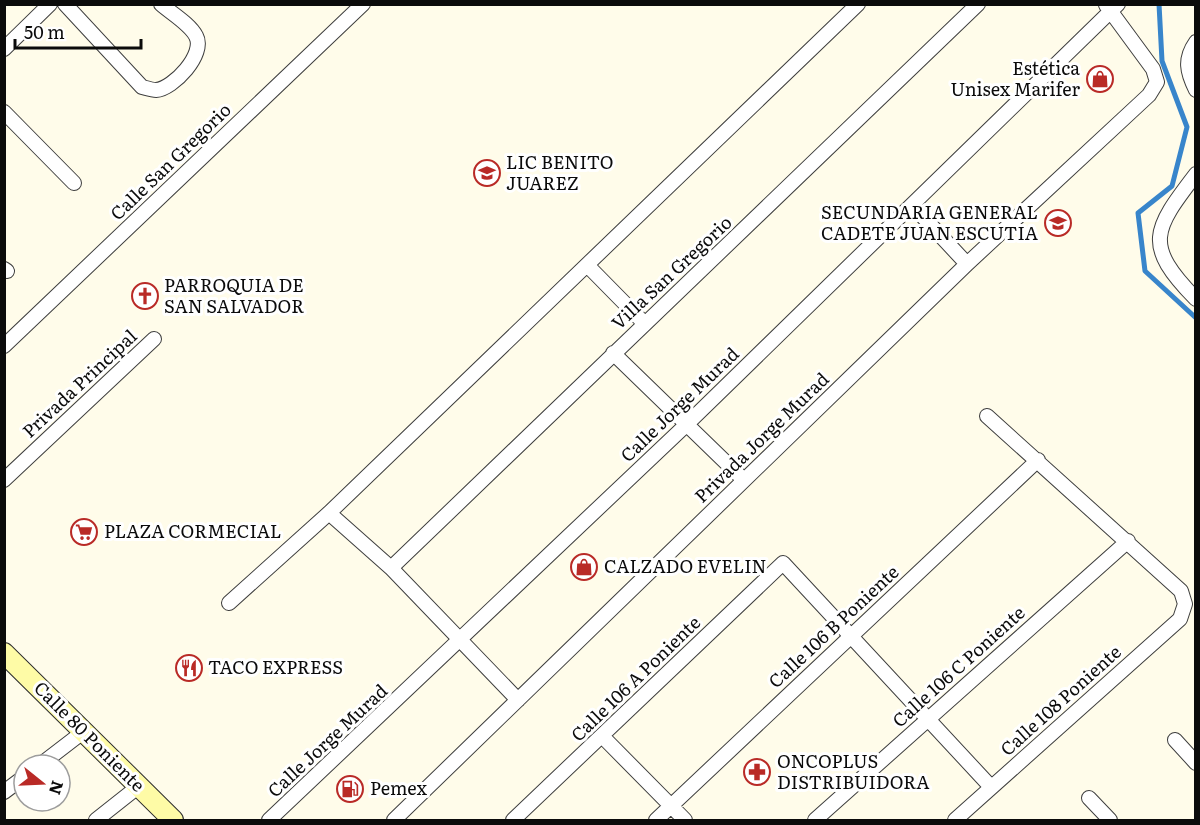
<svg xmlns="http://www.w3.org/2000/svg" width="1200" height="825" viewBox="0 0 1200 825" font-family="Literata,serif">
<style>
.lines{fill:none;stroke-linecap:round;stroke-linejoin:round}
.stream{stroke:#3885cb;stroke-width:5}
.street-casing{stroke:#3e3e3e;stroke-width:16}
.secondary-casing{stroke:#2d2d2d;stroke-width:22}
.street{stroke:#fff;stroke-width:14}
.secondary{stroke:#fefba6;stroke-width:20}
.labels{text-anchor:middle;stroke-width:6;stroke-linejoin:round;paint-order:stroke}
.poi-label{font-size:18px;fill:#0b0b0b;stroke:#fff;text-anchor:start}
.street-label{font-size:18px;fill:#0b0b0b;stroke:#fff}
</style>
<rect width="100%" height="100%" fill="#fffcea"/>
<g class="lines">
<path class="stream" d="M1159,4l3,57 25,66 -15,59 -34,27 7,58 51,47"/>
<defs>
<path id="street" d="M65,4l77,83c4,1 10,3 14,3 17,-1 50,-36 40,-54 -6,-12 -25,-23 -35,-32
M1196,42c-12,17 -9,30 0,48
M4,49l46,-45
M4,112l70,71
M1196,174c-43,56 -53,71 0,125
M913,206l54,58
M587,265l58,59
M4,269l3,2
M4,346l359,-342
M613,353l131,127
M4,480l150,-141
M329,513l62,55 127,132
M391,568l587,-564
M229,603l100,-90 529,-509
M602,736l83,84
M1175,740l21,23
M40,765l43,-33
M4,792l20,-15
M1089,798l21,22
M96,820l43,-34
M269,820l417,-395 432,-421
M394,820l573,-556 182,-169 8,-13 -4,-13 -47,-64
M513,820l270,-257 208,224
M656,820l382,-360
M815,820l313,-279
M955,820l225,-201 5,-15 -4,-13 -194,-175"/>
<path id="secondary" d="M4,653l169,167"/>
</defs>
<use href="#street" class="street-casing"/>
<use href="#secondary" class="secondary-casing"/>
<use href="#street" class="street"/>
<use href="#secondary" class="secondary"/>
</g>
<defs>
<symbol id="shop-ring" viewBox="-11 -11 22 22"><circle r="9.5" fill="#fff" stroke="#b92a26" stroke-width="1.5"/><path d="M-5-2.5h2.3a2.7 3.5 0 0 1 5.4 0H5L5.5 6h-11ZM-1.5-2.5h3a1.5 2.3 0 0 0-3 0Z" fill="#b92a26"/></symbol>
<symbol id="school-ring" viewBox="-11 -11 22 22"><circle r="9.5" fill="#fff" stroke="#b92a26" stroke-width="1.5"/><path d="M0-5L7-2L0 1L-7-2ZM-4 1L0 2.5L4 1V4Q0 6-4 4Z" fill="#b92a26"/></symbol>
<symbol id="church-ring" viewBox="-11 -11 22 22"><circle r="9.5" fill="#fff" stroke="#b92a26" stroke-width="1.5"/><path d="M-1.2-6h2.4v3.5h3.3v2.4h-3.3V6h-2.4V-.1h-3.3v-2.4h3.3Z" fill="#b92a26"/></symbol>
<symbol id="supermarket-ring" viewBox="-11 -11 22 22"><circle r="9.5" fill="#fff" stroke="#b92a26" stroke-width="1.5"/><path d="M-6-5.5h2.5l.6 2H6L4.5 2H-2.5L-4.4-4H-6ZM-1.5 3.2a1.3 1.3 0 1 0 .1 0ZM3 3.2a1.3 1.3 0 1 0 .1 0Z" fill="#b92a26"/></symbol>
<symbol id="restaurant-ring" viewBox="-11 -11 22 22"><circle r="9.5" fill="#fff" stroke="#b92a26" stroke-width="1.5"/><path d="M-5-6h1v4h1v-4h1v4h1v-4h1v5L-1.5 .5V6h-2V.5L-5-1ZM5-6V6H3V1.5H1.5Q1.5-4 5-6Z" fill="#b92a26"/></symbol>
<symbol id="pharmacy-ring" viewBox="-11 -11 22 22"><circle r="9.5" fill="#fff" stroke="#b92a26" stroke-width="1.5"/><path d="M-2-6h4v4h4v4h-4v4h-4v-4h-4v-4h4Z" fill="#b92a26"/></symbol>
<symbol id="fuel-ring" viewBox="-11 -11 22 22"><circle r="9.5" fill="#fff" stroke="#b92a26" stroke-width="1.5"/><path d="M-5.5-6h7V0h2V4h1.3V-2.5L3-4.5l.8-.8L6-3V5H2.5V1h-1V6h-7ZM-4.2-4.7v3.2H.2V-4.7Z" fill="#b92a26"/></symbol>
</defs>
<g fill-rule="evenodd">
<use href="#shop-ring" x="1085" y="64" width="30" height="30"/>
<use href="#school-ring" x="472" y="158" width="30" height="30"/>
<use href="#school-ring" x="1043" y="208" width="30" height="30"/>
<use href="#church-ring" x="130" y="281" width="30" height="30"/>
<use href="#supermarket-ring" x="69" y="517" width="30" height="30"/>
<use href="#shop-ring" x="569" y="552" width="30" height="30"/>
<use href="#restaurant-ring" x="174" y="653" width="30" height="30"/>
<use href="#pharmacy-ring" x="742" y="757" width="30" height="30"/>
<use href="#fuel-ring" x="335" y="774" width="30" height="30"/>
</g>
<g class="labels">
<g class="poi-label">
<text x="1080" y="75" text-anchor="end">Estética<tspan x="1080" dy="21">Unisex Marifer</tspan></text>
<text x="506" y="169">LIC BENITO<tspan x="506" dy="21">JUAREZ</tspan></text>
<text x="1038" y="219" text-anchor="end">SECUNDARIA GENERAL<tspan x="1038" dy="21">CADETE JUAN ESCUTIA</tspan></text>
<text x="164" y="292">PARROQUIA DE<tspan x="164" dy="21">SAN SALVADOR</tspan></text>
<text x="104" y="538">PLAZA CORMECIAL</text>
<text x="604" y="573">CALZADO EVELIN</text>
<text x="208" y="674">TACO EXPRESS</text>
<text x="777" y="768">ONCOPLUS<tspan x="777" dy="21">DISTRIBUIDORA</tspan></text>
<text x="370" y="795">Pemex</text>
</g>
<g class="street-label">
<text transform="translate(171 162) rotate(-44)" y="6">Calle San Gregorio</text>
<text transform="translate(672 273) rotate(-43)" y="6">Villa San Gregorio</text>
<text transform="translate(80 384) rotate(-43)" y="6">Privada Principal</text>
<text transform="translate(680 405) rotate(-44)" y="6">Calle Jorge Murad</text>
<text transform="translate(762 438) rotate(-44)" y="6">Privada Jorge Murad</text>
<text transform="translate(834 627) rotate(-43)" y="6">Calle 106 B Poniente</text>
<text transform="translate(959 667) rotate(-42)" y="6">Calle 106 C Poniente</text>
<text transform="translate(636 679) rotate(-44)" y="6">Calle 106 A Poniente</text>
<text transform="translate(1061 701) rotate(-42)" y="6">Calle 108 Poniente</text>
<text transform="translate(89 737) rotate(45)" y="6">Calle 80 Poniente</text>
<text transform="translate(328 741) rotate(-43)" y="6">Calle Jorge Murad</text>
</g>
</g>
<rect width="1200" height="825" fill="none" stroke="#0b0b0b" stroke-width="12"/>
<g transform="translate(42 783) rotate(108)"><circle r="28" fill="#ffffff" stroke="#9d9d9d" stroke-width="1.5"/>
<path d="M0-4.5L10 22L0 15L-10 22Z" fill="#b92a26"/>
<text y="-9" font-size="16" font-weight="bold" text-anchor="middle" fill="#0b0b0b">N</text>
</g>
<path d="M15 39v9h126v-9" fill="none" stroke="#0b0b0b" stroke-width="3"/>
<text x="24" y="39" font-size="18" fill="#0b0b0b" stroke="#ffffff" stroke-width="4.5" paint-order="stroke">50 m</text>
</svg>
